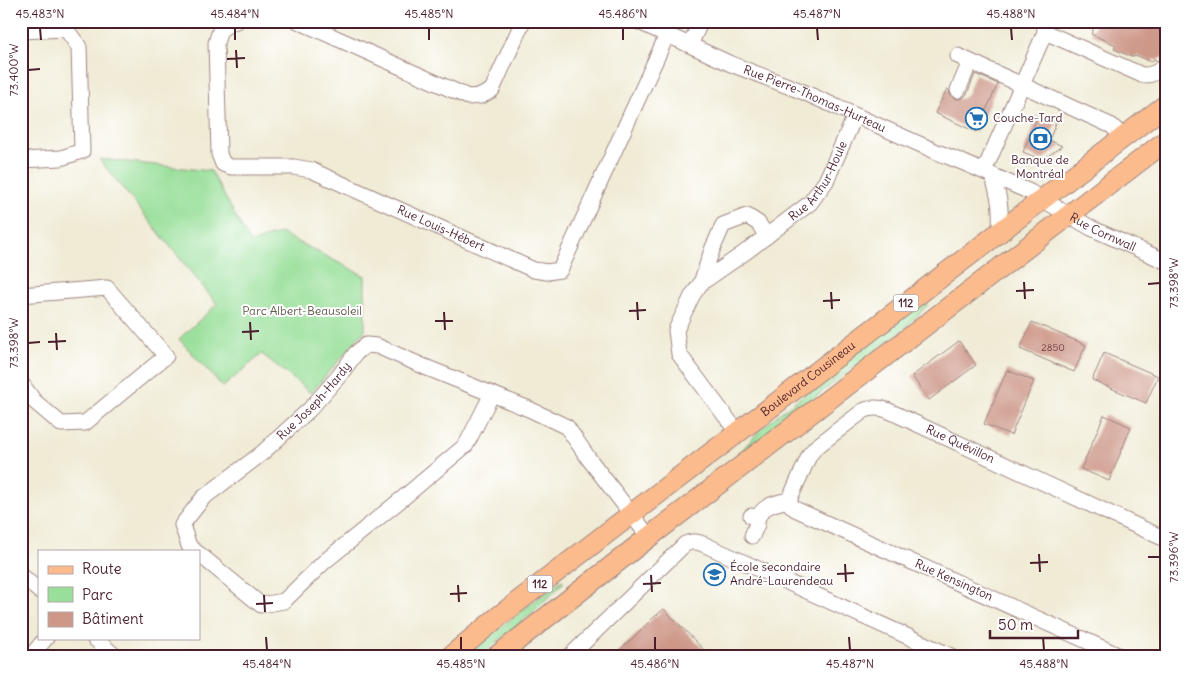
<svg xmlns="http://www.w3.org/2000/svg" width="1188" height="677" viewBox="0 0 1188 677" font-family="Delius,sans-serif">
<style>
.green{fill:#98df99;stroke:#717f62}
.building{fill:#ce9889}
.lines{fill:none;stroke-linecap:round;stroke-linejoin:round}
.minor-casing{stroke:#9d8580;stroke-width:17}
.major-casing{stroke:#9d8580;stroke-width:22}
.minor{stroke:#fff;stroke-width:15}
.major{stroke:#fbbb8d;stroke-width:20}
.ticks{fill:none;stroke:#4a1f2b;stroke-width:2}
.labels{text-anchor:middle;stroke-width:4;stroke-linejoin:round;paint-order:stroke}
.number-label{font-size:10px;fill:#6b3d42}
.shield{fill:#fff;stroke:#80626b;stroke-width:1}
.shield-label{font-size:11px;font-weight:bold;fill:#4a1f2b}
.street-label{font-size:12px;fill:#4a1f2b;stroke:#fff}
.poi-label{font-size:12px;fill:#4a1f2b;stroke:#fff;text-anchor:start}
.park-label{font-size:12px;fill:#61594c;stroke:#fff}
.neatline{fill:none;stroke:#4a1f2b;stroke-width:2}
.ticks-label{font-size:12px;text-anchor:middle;fill:#4a1f2b}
</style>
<rect width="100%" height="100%" fill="#fff"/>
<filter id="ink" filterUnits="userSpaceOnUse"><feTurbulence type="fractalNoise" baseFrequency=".02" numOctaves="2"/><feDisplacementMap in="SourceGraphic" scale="10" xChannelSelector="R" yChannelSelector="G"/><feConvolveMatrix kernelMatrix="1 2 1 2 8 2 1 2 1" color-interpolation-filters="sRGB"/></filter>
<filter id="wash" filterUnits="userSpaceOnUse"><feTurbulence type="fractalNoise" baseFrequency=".0096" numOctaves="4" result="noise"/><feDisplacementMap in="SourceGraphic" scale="20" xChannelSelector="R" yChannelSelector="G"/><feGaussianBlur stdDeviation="1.12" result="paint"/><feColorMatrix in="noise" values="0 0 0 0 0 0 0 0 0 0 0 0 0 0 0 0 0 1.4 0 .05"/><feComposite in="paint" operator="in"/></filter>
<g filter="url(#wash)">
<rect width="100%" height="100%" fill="#f0ebd5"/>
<path class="green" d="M99,159l112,12 39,72 30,-10 85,43v54l-54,63 -49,-39 -39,33 -44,-48 38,-35z
M924,301l4,4 -23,23 -162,125 -2,-2 21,-23 18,-15z
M562,580l2,2 -33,32 -51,42h-14l36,-30z"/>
<g id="blocks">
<path class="building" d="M1097,21h70v29l-4,7 -6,4 -3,-2 -2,3 -14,-6 -6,1 -18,-8 2,-4 -25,-11z
M975,74l23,10 -22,48 -41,-19 12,-24 2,1 1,5 4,3 5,1 4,-1 4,-4z
M1038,115l18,8 -7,17 13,6 -20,14 -19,-8z
M1032,322l54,23 -12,27 -54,-23z
M959,341l17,24 -47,35 -17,-24z
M1104,353l54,23 -12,27 -54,-23z
M1007,370l27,11 -23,54 -27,-11z
M1104,415l27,12 -22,54 -28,-12z
M664,609l46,47h-96l38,-37z"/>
</g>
</g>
<g filter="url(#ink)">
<use href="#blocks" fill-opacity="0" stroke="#9d8580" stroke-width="1"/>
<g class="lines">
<defs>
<g id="minor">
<path id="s1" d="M237,21l-5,1 -12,8 -4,13 3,111 4,10 8,3h63l17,3 223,100 13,2 13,-2 107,-235"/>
<path d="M298,21l170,76 13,-1 11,-6 31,-69"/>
<path id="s2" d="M637,21l94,43 70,27 136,61 25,10 68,30 61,36 76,34"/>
<path d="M21,31l45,-2 13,18 3,104 -21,7 -40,2"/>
<path d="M1045,32l97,43c10,1 17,-4 25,-10"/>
<path d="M690,45l11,-24"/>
<path d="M958,56l64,29 23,-53 -1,-11"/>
<path d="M958,90l12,-28"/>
<path d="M984,171l38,-86 90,41 11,11"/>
<path d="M992,175c8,23 9,33 8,56"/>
<path d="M701,283l11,-33 11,-25 24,-9 11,7 9,13"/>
<path d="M21,295l86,-7 59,68 -81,67 -24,1 -27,-23 -13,-18"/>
<path id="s3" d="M738,433l-59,-79 -3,-24 16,-34 9,-13 46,-32 63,-48 16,-22 29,-65"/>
<path d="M751,516l6,3c6,-14 18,-16 32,-19"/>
<path d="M752,536l5,-12v-5"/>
<path id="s4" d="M195,551l-6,-5 -7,-21 21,-27 58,-44 49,-45 29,-33 17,-23 10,-8 11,1 48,21 104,42 38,18 22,32 60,78"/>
<path d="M199,554l62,51 23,-4 40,-39 79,-64 63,-53 26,-51"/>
<path d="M21,575l18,16"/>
<path d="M94,638l21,18"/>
<path d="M31,656l15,-18"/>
<path d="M570,656l115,-112c7,-3 11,-3 18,0l248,112"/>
<path id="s5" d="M1120,656l-325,-147 -5,-5v-6l20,-44 6,-7 47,-36c8,-4 15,-4 24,-1l280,130"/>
</g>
<g id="major">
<path id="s6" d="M451,656l47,-39 166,-128 503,-385"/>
<path d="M497,656l143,-112 527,-404"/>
</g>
</defs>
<use href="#minor" class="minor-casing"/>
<use href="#major" class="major-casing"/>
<use href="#minor" class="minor"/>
<use href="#major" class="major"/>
</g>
</g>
<path class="ticks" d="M40,28l1,12M235,28v12M429,28v12M623,28v12M817,28l1,12M1011,28l1,12M236,50l1,18M227,59l18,-1M28,70l12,-1M1024,282l1,17M1148,284l12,-1M1016,291l18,-1M831,292l1,17M823,301l17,-1M637,302l1,18M629,311l17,-1M444,312l1,18M435,321h18M250,322l1,18M242,332l17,-1M56,333l1,17M48,342l18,-1M28,343l12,-1M1039,554l1,18M1148,557h12M1030,563l18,-1M845,564l1,18M837,574l17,-1M651,575l1,17M643,584l18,-1M458,585l1,17M450,594l17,-1M264,595l1,17M256,604l17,-1M266,637l1,13M461,637v13M655,637v13M849,637l1,13M1043,637l1,13"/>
<defs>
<symbol id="supermarket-ring" viewBox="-11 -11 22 22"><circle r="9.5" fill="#fff" stroke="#1f6fb2" stroke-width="1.5"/><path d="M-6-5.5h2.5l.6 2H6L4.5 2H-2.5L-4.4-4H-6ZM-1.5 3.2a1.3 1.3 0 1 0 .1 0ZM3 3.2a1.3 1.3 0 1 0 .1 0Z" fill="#1f6fb2"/></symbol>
<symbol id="bank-ring" viewBox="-11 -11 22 22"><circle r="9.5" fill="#fff" stroke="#1f6fb2" stroke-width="1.5"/><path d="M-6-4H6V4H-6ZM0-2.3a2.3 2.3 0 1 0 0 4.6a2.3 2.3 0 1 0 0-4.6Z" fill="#1f6fb2"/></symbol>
<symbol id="school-ring" viewBox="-11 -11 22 22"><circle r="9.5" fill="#fff" stroke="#1f6fb2" stroke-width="1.5"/><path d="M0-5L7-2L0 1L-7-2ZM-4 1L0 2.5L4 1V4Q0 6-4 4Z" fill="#1f6fb2"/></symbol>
</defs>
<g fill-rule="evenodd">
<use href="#supermarket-ring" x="964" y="106" width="25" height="25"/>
<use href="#bank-ring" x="1028" y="126" width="25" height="25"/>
<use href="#school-ring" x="702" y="562" width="25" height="25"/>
</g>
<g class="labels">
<g class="number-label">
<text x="1053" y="351">2850</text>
</g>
<g class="shield">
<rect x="893.5" y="294.5" width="25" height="17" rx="4"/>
<rect x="527.5" y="575.5" width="25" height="17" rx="4"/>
</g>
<g class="shield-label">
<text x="906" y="307">112</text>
<text x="540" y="588">112</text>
</g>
<g class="street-label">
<text dy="4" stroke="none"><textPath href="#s2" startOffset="194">Rue Pierre-Thomas-Hurteau</textPath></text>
<text dy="4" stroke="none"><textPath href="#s3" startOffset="334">Rue Arthur-Houle</textPath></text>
<text dy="4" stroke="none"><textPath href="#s1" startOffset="386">Rue Louis-Hébert</textPath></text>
<text dy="4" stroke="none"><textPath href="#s2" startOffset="512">Rue Cornwall</textPath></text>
<text dy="4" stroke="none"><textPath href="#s6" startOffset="452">Boulevard Cousineau</textPath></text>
<text dy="4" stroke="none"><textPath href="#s4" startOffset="212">Rue Joseph-Hardy</textPath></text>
<text dy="4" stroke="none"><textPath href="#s5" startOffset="592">Rue Quévillon</textPath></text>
<text transform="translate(954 580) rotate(24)" y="4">Rue Kensington</text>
</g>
<g class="poi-label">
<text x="993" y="122">Couche-Tard</text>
<text x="1040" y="164" text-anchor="middle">Banque de<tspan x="1040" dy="14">Montréal</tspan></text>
<text x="730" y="571">École secondaire<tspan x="730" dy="14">André-Laurendeau</tspan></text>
</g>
<g class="park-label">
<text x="302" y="315">Parc Albert-Beausoleil</text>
</g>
</g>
<rect width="1188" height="677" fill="none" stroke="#fff" stroke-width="55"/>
<rect x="38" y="550" width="162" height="90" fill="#ffffff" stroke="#b7a5aa"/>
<rect x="48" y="566" width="25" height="8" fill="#fbbb8d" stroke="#b7a5aa"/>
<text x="82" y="574" font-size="15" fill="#4a1f2b">Route</text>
<rect x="48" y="587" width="25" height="15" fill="#98df99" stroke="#b7a5aa"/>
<text x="82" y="600" font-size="15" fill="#4a1f2b">Parc</text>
<rect x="48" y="612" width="25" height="15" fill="#ce9889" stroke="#b7a5aa"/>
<text x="82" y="624" font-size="15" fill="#4a1f2b">Bâtiment</text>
<path d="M990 630v8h88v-8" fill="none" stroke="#4a1f2b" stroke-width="2.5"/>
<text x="998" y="630" font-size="15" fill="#4a1f2b" stroke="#ffffff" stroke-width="4" paint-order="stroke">50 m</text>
<rect x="28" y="28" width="1132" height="622" class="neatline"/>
<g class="ticks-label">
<text x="40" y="18">45.483°N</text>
<text x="235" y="18">45.484°N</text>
<text x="429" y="18">45.485°N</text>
<text x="623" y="18">45.486°N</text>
<text x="817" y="18">45.487°N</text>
<text x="1011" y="18">45.488°N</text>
<text transform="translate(14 70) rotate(-90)" y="4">73.400°W</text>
<text transform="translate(1174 283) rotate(-90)" y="4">73.398°W</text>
<text transform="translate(14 343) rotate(-90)" y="4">73.398°W</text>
<text transform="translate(1174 557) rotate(-90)" y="4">73.396°W</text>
<text x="267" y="668">45.484°N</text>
<text x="461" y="668">45.485°N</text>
<text x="655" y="668">45.486°N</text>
<text x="850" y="668">45.487°N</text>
<text x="1044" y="668">45.488°N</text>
</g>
</svg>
